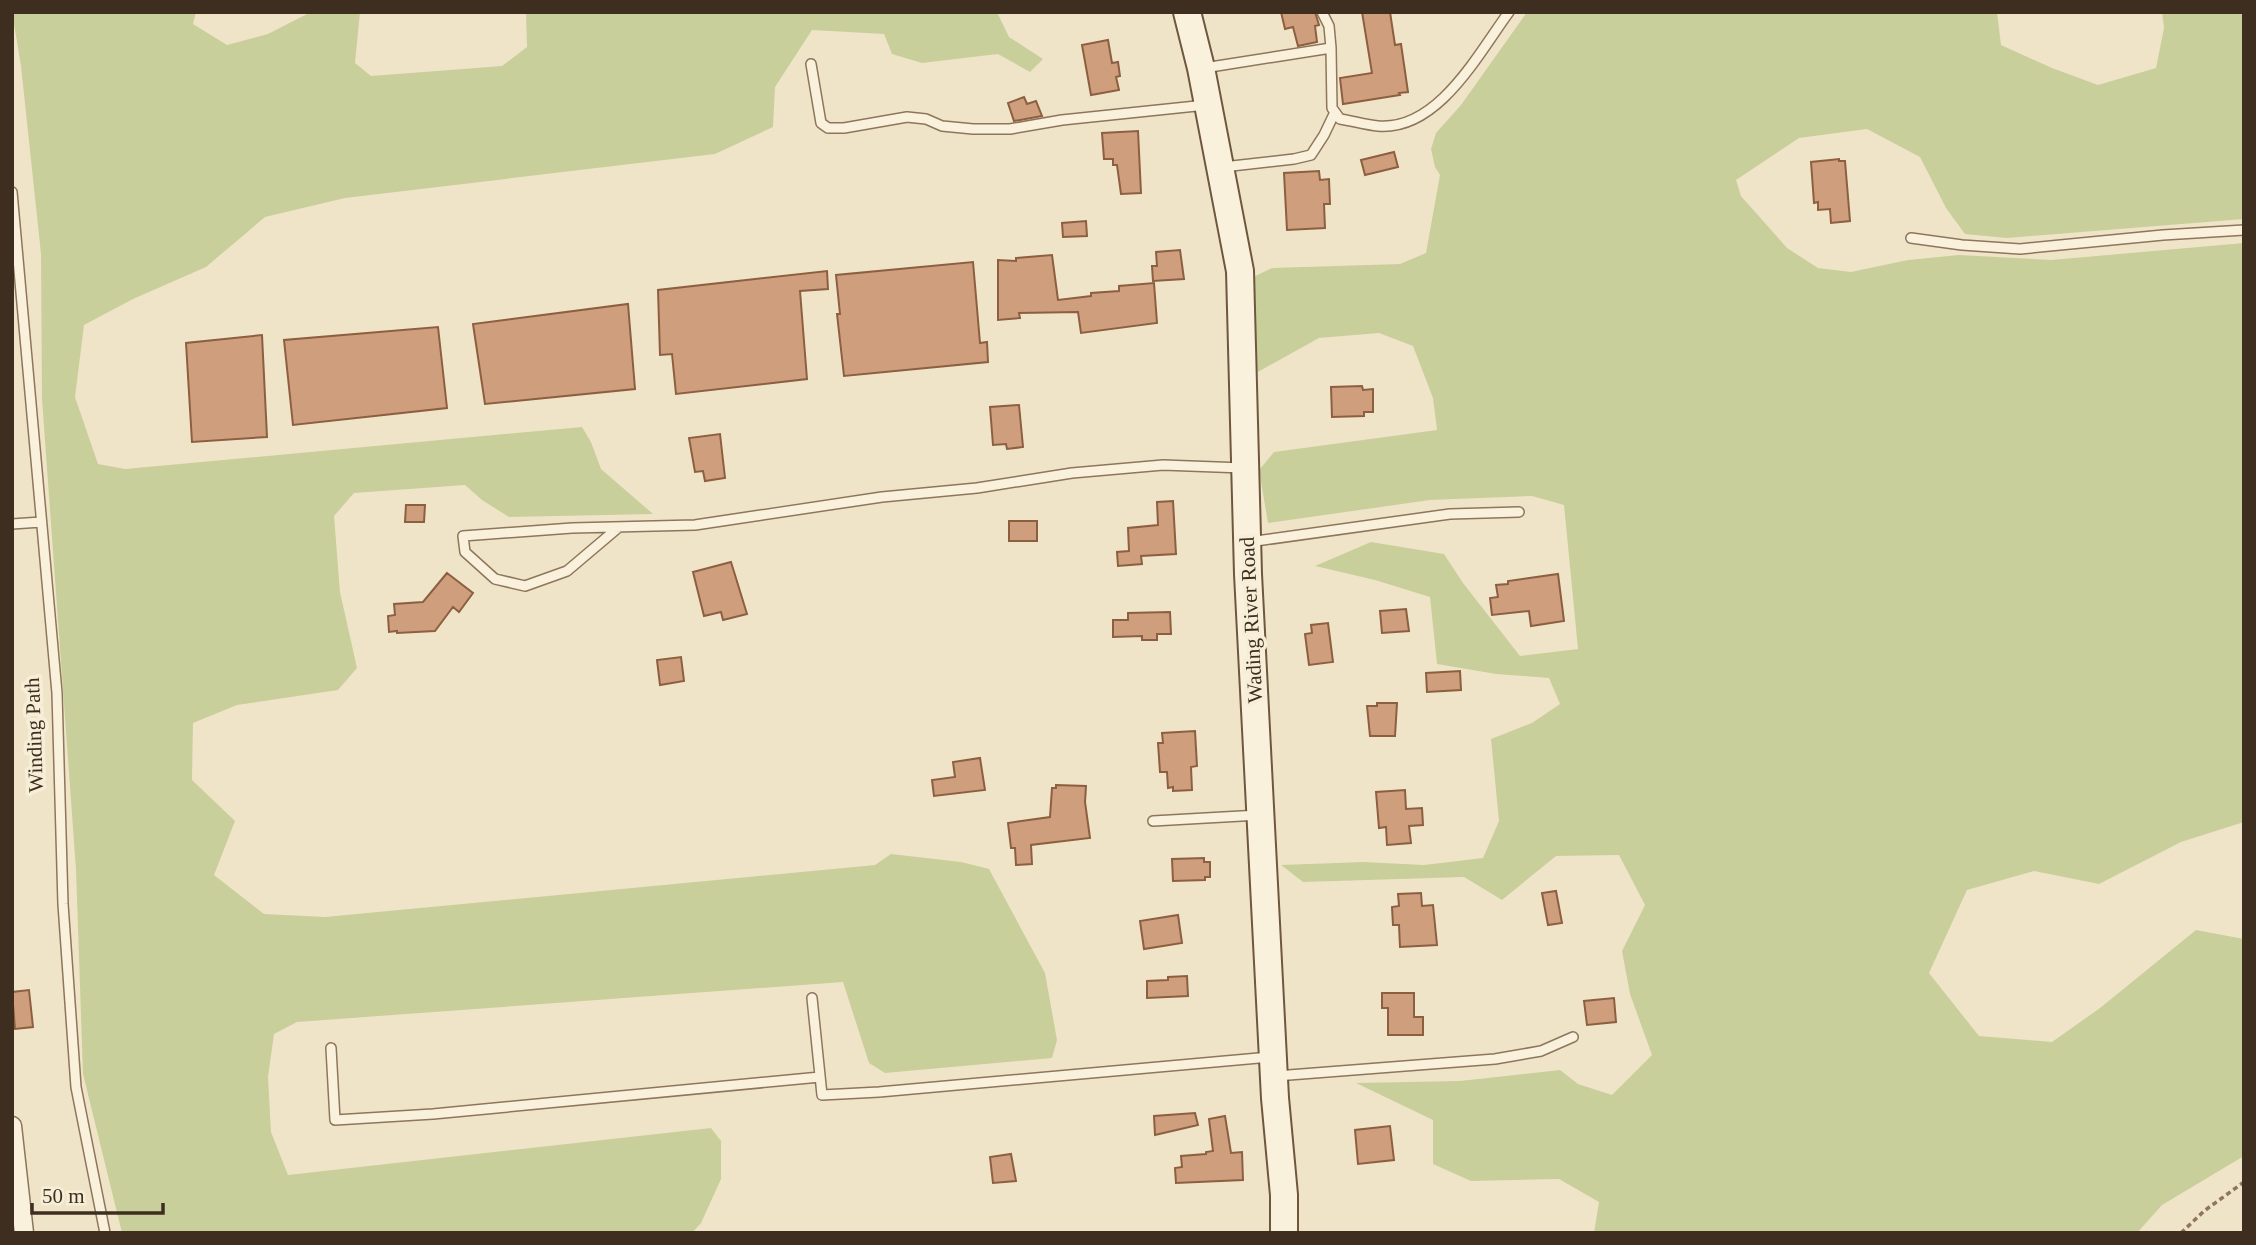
<svg xmlns="http://www.w3.org/2000/svg" width="2256" height="1245" viewBox="0 0 2256 1245" font-family="'Times New Roman',serif">
<style>
.green{fill:#c9cf9b}
.building{fill:#cf9f7d;stroke:#8d5f41;stroke-width:2}
.lines{fill:none;stroke-linecap:round;stroke-linejoin:round}
.service-casing{stroke:#8d765c;stroke-width:12}
.minor-casing{stroke:#8d765c;stroke-width:21}
.secondary-casing{stroke:#6f573f;stroke-width:30}
.path{stroke:#8d765c;stroke-width:3.5;stroke-dasharray:5 3.5;stroke-linecap:butt}
.service{stroke:#faf1dc;stroke-width:9}
.minor{stroke:#faf1dc;stroke-width:18}
.secondary{stroke:#faf1dc;stroke-width:26}
.labels{text-anchor:middle;stroke-width:7;stroke-linejoin:round;paint-order:stroke}
.street-label{font-size:21px;fill:#3d2e20;stroke:#f7eed8}
</style>
<rect width="100%" height="100%" fill="#f0e4c8"/>
<path class="green" d="M12,12h184l-3,12 34,21 41,-11 43,-22h49l-5,51 16,13 131,-10 25,-19 -1,-35h471l12,25 34,22 -13,13 -32,-18 -76,9 -30,-9 -8,-20 -72,-4 -37,57 -2,40 -58,27 -370,44 -80,19 -59,50 -73,32 -49,26 -9,72 23,67 27,5 457,-42 9,15 10,27 52,45 -144,3 -27,-17 -17,-15 -111,8 -20,23 6,76 17,76 -19,22 -101,15 -44,18 -1,57 43,41 -21,54 50,39 61,3 550,-52 16,-11 70,8 28,7 56,104 12,67 -5,18 -167,15 -16,-10 -26,-81 -546,40 -23,12 -6,43 3,55 17,43 423,-47 10,13v38l-20,44 -9,10h-570l-39,-159 -7,-204 -34,-471 -1,-145 -20,-188z
M1527,12h470l4,33 51,23 46,17 58,-17 8,-40 -2,-16h82v207l-237,19 -42,-4 -19,-26 -26,-51 -53,-28 -68,9 -63,42 5,16 46,52 31,20 33,4 57,-12 51,-5 92,5 193,-17v579l-63,20 -82,42 -65,-13 -67,19 -38,83 50,63 73,6 48,-34 96,-78 48,9v217l-82,49 -25,28h-543l5,-31 -40,-23 -88,2 -38,-17v-44l-77,-37 104,-2 100,-11 18,14 34,11 40,-40 -22,-61 -8,-43 23,-46 -26,-50 -63,1 -54,44 -38,-23 -161,5 -22,-17 83,-3 60,3 59,-7 16,-37 -8,-82 41,-16 28,-19 -11,-26 -53,-4 -59,-10 -7,-67 -55,-17 -60,-14 56,-24 73,12 19,29 57,73 58,-7 -14,-144 -32,-9 -102,4 -162,23 -9,-53 15,-18 163,-22 -4,-32 -20,-52 -34,-13 -60,5 -63,35 -7,-94 23,-11 128,-4 26,-11 14,-78 -5,-8 -4,-18 5,-16 25,-28z"/>
<path class="building" d="M1281,12h34l4,13 -4,1 2,16 -19,4 -5,-19 -8,2z
M1362,12h28l5,33 6,-1 7,48 -9,1 1,2 -57,9 -3,-26 32,-5z
M1108,40l4,23 6,-1 2,14 -4,1 3,13 -28,5 -9,-50z
M1024,97l3,7 9,-3 6,15 -28,5 -6,-18z
M1138,131l3,62 -20,1 -4,-29h-4v-6h-9l-2,-26z
M1394,152l4,15 -33,8 -4,-15z
M1839,159v2h6l5,60 -19,2 -1,-14 -12,1v-8l-4,1 -3,-41z
M1319,171l1,9 9,-1 1,25h-6l1,24 -38,2 -3,-57z
M1086,221l1,15 -24,1 -1,-14z
M1180,250l4,29 -31,2 -1,-15h5l-1,-14z
M1052,255l6,45 33,-4v-3l28,-2v-5l35,-3 3,40 -76,10 -3,-21 -59,1 1,5 -22,2v-60l18,1v-3z
M973,262l7,81 7,-1 1,20 -144,14 -7,-62h3l-4,-39z
M827,271l1,18 -28,2 7,88 -131,15 -4,-40 -12,1 -2,-65z
M628,304l7,85 -150,15 -12,-80z
M438,327l9,81 -154,17 -9,-85z
M262,335l5,102 -75,5 -6,-99z
M1362,386l1,4 10,-1v23h-9v4l-32,1 -1,-30z
M1019,405l4,42 -16,2 -1,-5 -13,1 -3,-38z
M720,434l5,44 -20,3 -2,-10 -8,1 -6,-34z
M1173,501l3,53 -35,2 1,8 -24,2 -1,-14 12,-1 -1,-23 30,-3 -1,-23z
M406,505h19l-1,17h-19z
M1009,521h28v20h-28z
M731,562l16,52 -24,6 -2,-8 -17,4 -11,-44z
M447,573l26,20 -14,19 -6,-5 -18,24 -38,2v-2l-8,1 -1,-16 7,-1 -1,-11 29,-2z
M1558,574l6,47 -33,5 -2,-15 -37,4 -2,-17 8,-1 -2,-12 12,-1v-3z
M1406,609l3,22 -27,2 -2,-22z
M1170,612l1,22h-14v6h-15v-4l-29,1v-17h15v-7z
M1328,623l5,39 -24,3 -4,-31 7,-1 -1,-8z
M681,657l3,24 -24,4 -3,-25z
M1460,671l1,19 -34,2 -1,-19z
M1377,703h20l-2,33h-25l-3,-30h10z
M1195,731l2,35 -6,1 1,23 -19,1v-4l-5,1 -1,-16h-7l-2,-29h5l-1,-10z
M980,758l5,32 -51,6 -2,-16 23,-3 -2,-15z
M1056,785l30,1 -1,16 5,36 -59,7 1,19 -16,1 -1,-17h-4l-3,-25 42,-6 2,-29h4z
M1405,790l1,19 16,-1 1,17 -14,1 2,17 -24,2 -1,-18 -7,1 -3,-36z
M1204,858v4h6v15h-5v3l-32,1 -1,-22z
M1556,891l6,32 -14,2 -6,-32z
M1421,893l1,13 11,-1 4,40 -37,2 -1,-22h-6l-1,-18 7,-1 -1,-12z
M1178,915l4,28 -38,6 -4,-28z
M1187,976l1,20 -41,2v-17l21,-1v-3z
M29,990l4,37 -18,2 -3,-37z
M1382,993h32v24h9v18h-35v-27h-6z
M1614,998l2,24 -29,3 -3,-24z
M1195,1113l3,12 -43,10 -1,-19z
M1225,1116l6,37 11,-1 1,28 -67,3 -1,-15 7,-1 -1,-11 25,-2v-2l7,-1 -4,-32z
M1390,1126l4,34 -36,4 -3,-34z
M1011,1154l5,27 -23,2 -3,-26z"/>
<g class="lines">
<defs>
<path id="service" d="M1322,12l7,14 2,22
M811,64l10,59 7,5h16l63,-11 19,2 16,7 31,3h37l52,-9 144,-15
M1204,68l127,-20 1,60 8,11c13,2 26,6 38,7 60,5 100,-72 131,-114
M1223,167l71,-8 17,-4 13,-20 11,-23
M12,192l45,501 6,211 13,183 29,146
M1911,238l51,7 58,4 143,-14 81,-5
M12,524l29,-2
M619,527l-52,44 -42,15 -30,-7 -30,-27 -2,-16 109,-8 123,-3 187,-28 95,-9 95,-15 91,-8 80,3
M1249,542l201,-28 69,-2
M1153,821l106,-6
M812,998l10,97 57,-3 391,-35
M331,1048l4,72 98,-6 387,-37
M1276,1076l219,-17 46,-8 32,-14"/>
<path id="minor" d="M12,1126l12,107"/>
<path id="secondary" d="M1187,12l14,56 39,203 8,303 27,524 9,97v38"/>
</defs>
<use href="#service" class="service-casing"/>
<use href="#minor" class="minor-casing"/>
<use href="#secondary" class="secondary-casing"/>
<path class="path" d="M2181,1233l23,-22 40,-29"/>
<use href="#service" class="service"/>
<use href="#minor" class="minor"/>
<use href="#secondary" class="secondary"/>
</g>
<g class="labels">
<g class="street-label">
<text transform="translate(1251 620) rotate(-93)" y="7">Wading River Road</text>
<text transform="translate(34 735) rotate(-92)" y="7">Winding Path</text>
</g>
</g>
<rect width="2256" height="1245" fill="none" stroke="#3d2e20" stroke-width="28"/>
<path d="M32 1203v10h131v-10" fill="none" stroke="#3d2e20" stroke-width="3.5"/>
<text x="42" y="1203" font-size="21" fill="#3d2e20" stroke="#f7eed8" stroke-width="5" paint-order="stroke">50 m</text>
</svg>
